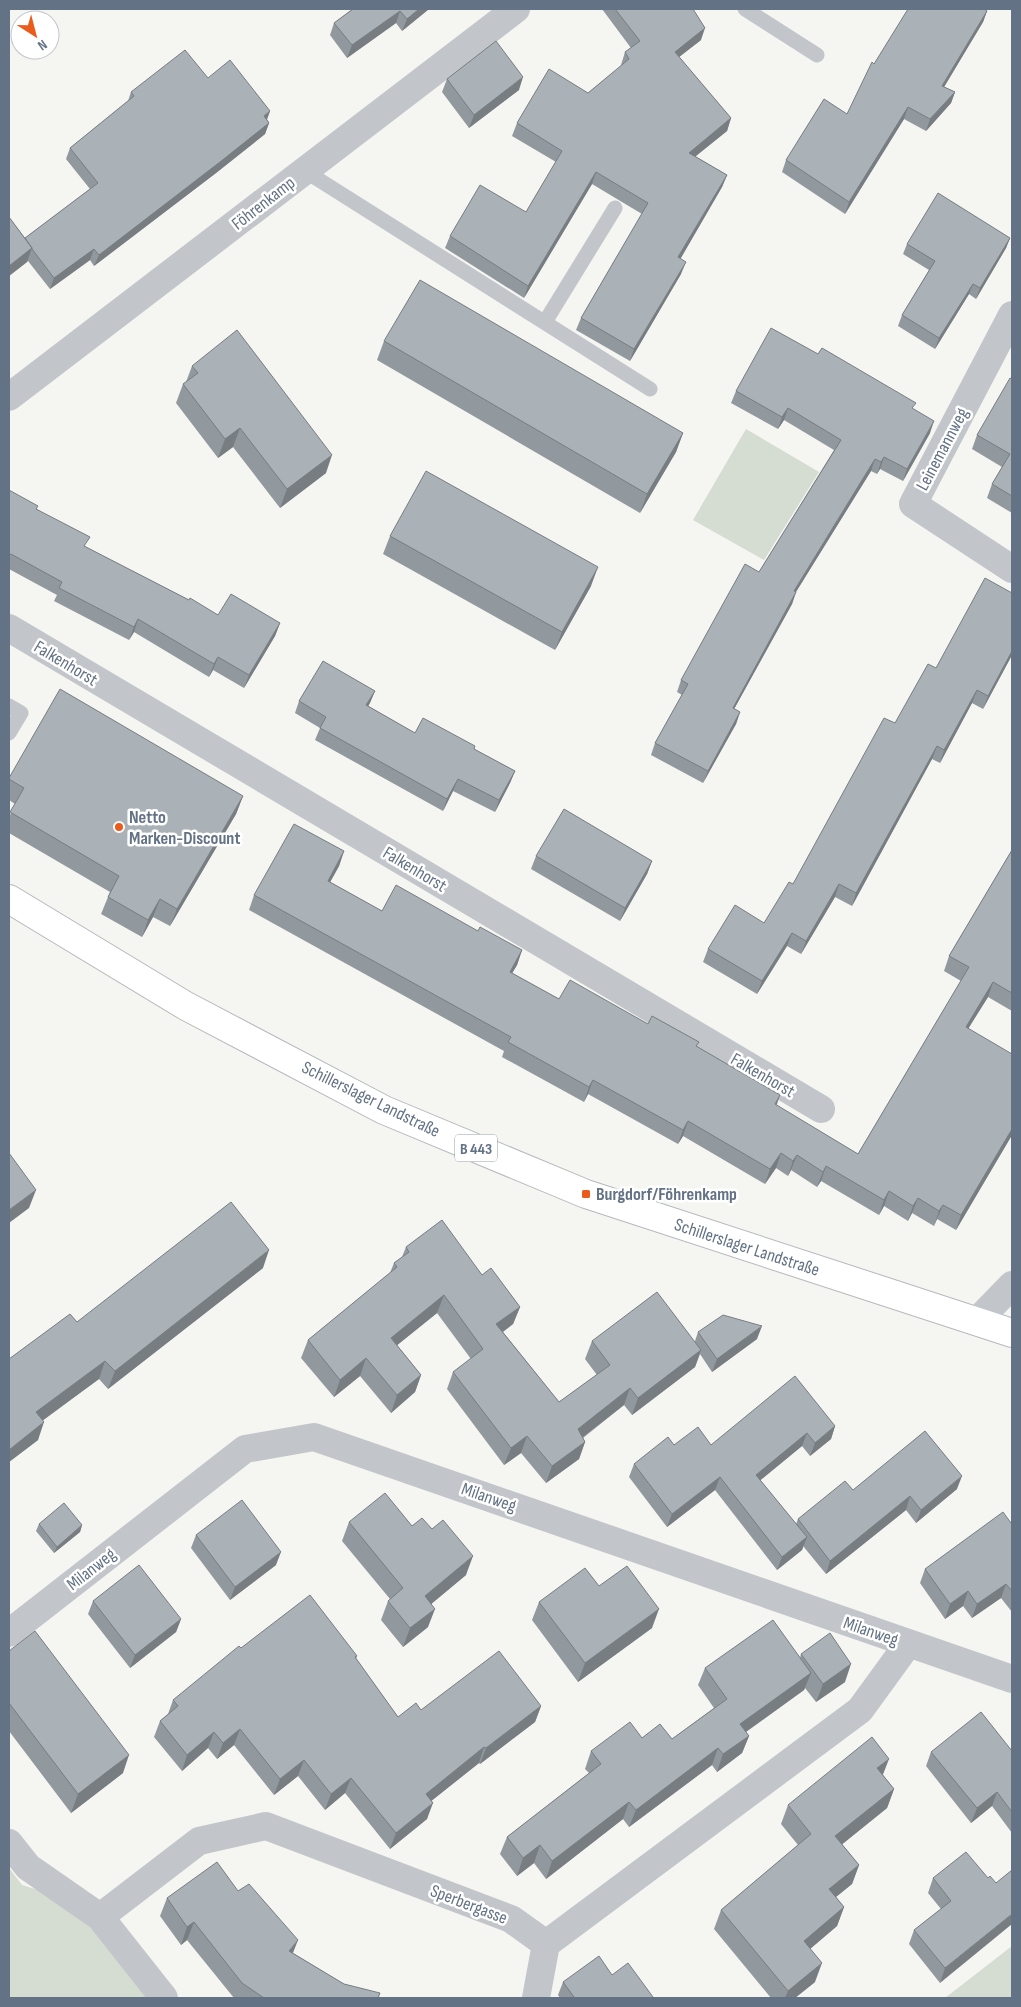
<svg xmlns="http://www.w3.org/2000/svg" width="1021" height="2007" viewBox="0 0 1021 2007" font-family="'Sofia Sans Condensed',sans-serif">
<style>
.green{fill:#d5dcd2}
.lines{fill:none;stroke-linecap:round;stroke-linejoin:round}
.primary-casing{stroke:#b5b9bd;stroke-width:30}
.service{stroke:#c2c5c9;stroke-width:15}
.minor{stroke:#c2c5c9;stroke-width:28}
.primary{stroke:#fff;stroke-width:28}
.wall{fill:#92999e}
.shaded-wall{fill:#777d81}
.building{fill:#aab2b8;stroke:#777d81}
.poi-dot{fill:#ea5c1c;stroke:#fff;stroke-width:2}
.labels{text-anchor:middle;stroke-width:5;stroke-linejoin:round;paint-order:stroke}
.shield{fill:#fff;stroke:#929ca9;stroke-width:1}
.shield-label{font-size:16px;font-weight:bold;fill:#637284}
.street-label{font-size:18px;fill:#637284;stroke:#fff}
.poi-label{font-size:18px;font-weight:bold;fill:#637284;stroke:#fff;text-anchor:start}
</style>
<rect width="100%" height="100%" fill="#f5f5f1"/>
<path class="green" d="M746,429l73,43 -55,88 -71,-40z
M9,1868l13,17 36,11 36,35 56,67h-141z
M1012,1946v52h-67z"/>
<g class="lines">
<defs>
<path id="primary" d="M9,899l177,107 198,104 202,84 426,139"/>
</defs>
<use href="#primary" class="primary-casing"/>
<path class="service" d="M745,9l72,46
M305,171l345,218
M545,322l70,-114
M9,706l12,7 -12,20"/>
<path class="minor" d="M1012,315l-99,189 99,65
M9,397l507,-388
M9,628l812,481
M977,1321l35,-36
M9,1633l236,-184 69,-12 698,242
M9,1843l19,24 72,50 99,-76 67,-15 245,93 35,25 314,-234 48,-66
M100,1917l64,81
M536,1998l10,-54"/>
<use href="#primary" class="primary"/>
</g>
<path class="wall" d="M350,9h79l-27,22 -6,-8 -49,35 -17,-23 4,-12 17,-13z
M602,9h91l8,31 -22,17 52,61 -4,13 -32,25 32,19 -5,12 -42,72 1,15 -51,87 -54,-31 5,-12 61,-104 -50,-30 -68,114 -79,-50 5,-12 76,-24 30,-50 -44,-26 5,-13 71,-30 33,-27v-1l4,-13 6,-4z
M987,11l-4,11 -39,65 11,5 -4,11 -25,28 -22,-12 -59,95 -63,-42 4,-12 61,-46 27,-50z
M208,78l62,33 -3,8 2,4 -4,11 -49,39 -122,93 -4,-6 -40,29 -22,-28 -1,1 -18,14v-59l16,21 65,-49 -24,-30 4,-11 58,-47 3,-9z
M447,79l72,11 -50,38 -27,-36z
M1010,238l-4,10 -30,51 -7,-5 -34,55 -37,-23 4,-11 27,-45 -26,-16 4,-10z
M384,341l299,92 -7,19 -36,61 -263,-153z
M192,366l134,107 -46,35 -47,-61 -15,11 -42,-55 7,-19 3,-2z
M1012,379v134l-25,-15 5,-14 10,-17 -30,-18 5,-14z
M736,391l177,18 17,24 -27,48 -23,-12 -3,5 -6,-3 -75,121 -4,12 -58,105 6,3 -4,12 -33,59 -52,-28 4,-12 27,-48 -5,-3 4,-12 78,-108 75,-122 -50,-30 -6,9 -47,-26z
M9,490l28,19 49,38 132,68 62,8 -5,13 -31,52 -31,-18 -4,7 -75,-45 -5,8 -75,-39 3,-6 -48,-26z
M390,536l201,50 -36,64 -172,-96z
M1012,593v62l-29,54 -11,-6 -32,60 -8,-4 -80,147 -17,-9 -34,57 -14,-8 -30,48 -54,-32 5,-13 56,-26 29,-39 102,-161 41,-55z
M375,691l-7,15 47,27 59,16 41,22 -5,12 -15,29 -42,-21 -10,20 -128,-71 5,-12 -25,-15 4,-12z
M9,778l234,18 -7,18 -66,112 -17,-9 -11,20 -41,-23 7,-17 2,-5 -101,-59v-16l6,-13 -6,-4z
M1012,850v161l-24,-14 -20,31 44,107 -56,95 -19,-11 -3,7 -22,-13 -4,8 -24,-15 -5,9 -58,-34 -4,6 -26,-17 -3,6 -12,-8 -11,16 -82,-48 -5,8 -90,-50 -4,8 -82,-45 2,-6 -255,-141 5,-15 90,-44 -5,15 -9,16 52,29 96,20 44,19 -5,15 -5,8 47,26 89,25 49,23 79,59 82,48 103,-173 -17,-10 5,-15z
M536,856l116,5 -5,13 -27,47 -89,-52z
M406,1247l76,28 38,32 -7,17 -10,8 56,70 38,-27 -12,-16 7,-18h103l3,-9 59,7 -45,33 -12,-18 -5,13 -63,48 -8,-10 -41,33 2,4 -6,17 -33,24 -25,-30 -17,12 -57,-76 6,-17 18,-13 -34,-46 -40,32 24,30 -6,17 -24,21 -31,-37 -26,21 -33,-39 7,-18 82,-67 4,-10 8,-6z
M263,1268l-155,121 -9,-10 -57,41 -4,20 -29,22v-103l68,-37z
M835,1426l-4,13 -21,17 -8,-10 -42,34 36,44 2,-5 55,-29 104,-1 -41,34 -10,-13 -80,64 -23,-28 -1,4 -25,20 -62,-80 -48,37 -38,-50 5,-13 40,-19h37z
M349,1522l63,4 54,49 -35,29 -3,23 -25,20 -22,-27 7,-19 2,-2 -48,-58z
M1012,1522v90l-11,-14 -29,20 -9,-12 -18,13 -25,-36 5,-14z
M39,1524l43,1 -2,7 -26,21 -18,-22z
M196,1535l80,30 -46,35 -39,-52z
M599,1586l53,42 -74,54 -46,-62 7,-18z
M93,1601l88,18 -5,13 -46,36 -42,-54z
M241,1648l116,8 -1,3 42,58 23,-7 120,-4 -6,16 -55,42 -1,-1 -48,38 -4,18 -37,30 -45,-56 -20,17 -27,-34 -24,19 -40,-50 -17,14 -9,-11 -26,23 -28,-34 6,-16 8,-7 5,-14z
M9,1651l114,122 -52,40 -62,-82z
M801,1654l44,28 -29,20 -11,-14 -1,2 -58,42 3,4 -7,17 -25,19 -5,-7 -83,62 -6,-8 -77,60 -12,-16 -17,13 -17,-22 7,-17 82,-64 -4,-4 6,-18 51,-13 30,1 42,-31 -16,-23 7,-17 95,-10z
M1012,1751v82l-20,-27 -21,17 -45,-57 5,-14z
M883,1775l11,14 -7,19 -45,36 17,21 -7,19 -16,13 8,10 -7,19 -27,23 5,33 -20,16h-24l-57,-69 7,-19 77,-65 -17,-21 7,-19z
M933,1878h55l-48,105 -31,-39 5,-14 27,-21 -13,-16z
M238,1891l55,62 51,31 34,14h-144l-47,-58 -6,5 -21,-29 7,-18z
M612,1975l40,23h-92l-2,-3 5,-13z"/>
<path class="shaded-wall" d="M419,9h10l-27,22 5,-12z
M400,11l-4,12 -49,35 5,-13z
M987,11l-4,11 -45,75 4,-11z
M705,28l-4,12 -31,24 5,-12z
M523,77l-4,13 -50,38 5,-13z
M955,92l-4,11 -25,28 4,-12z
M908,107l-4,12 -59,95 4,-12z
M270,111l-4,11 -2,-6z
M731,118l-4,13 -42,34 4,-12z
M269,123l-4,11 -49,39 -122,93 5,-11z
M596,172l-4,12 -68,114 4,-12z
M727,175l-5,12 -48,83 4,-13z
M1010,238l-4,10 -30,51 4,-11z
M32,248l-5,14 -18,14v-10z
M94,249l-4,11 -40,29 4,-11z
M686,262l-5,12 -51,87 4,-12z
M973,284l-4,10 -34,55 4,-11z
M788,408l-4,12 -6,9 4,-12z
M934,421l-4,12 -27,48 4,-12z
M240,428l-7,19 -15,11 7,-19z
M683,433l-7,19 -36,61 7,-19z
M332,455l-6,18 -46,35 7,-19z
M884,457l-4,12 -3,5 4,-12z
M875,459l-4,12 -82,132 5,-12z
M598,567l-7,19 -36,64 7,-18z
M796,592l-4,12 -64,116 5,-12z
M138,619l-4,13 -5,8 5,-13z
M280,623l-5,13 -31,52 5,-13z
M1012,651v4l-29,54 5,-13z
M218,657l-5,13 -4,7 5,-13z
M977,690l-5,13 -32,60 4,-13z
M375,691l-5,12 -8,14 4,-12z
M740,712l-4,12 -33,59 5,-12z
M937,746l-5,13 -80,147 4,-13z
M515,771l-5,12 -15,29 4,-12z
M458,779l-5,12 -10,20 4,-12z
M243,796l-7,18 -66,112 7,-17z
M344,851l-5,15 -16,29 5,-14z
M652,861l-5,13 -27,47 5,-13z
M839,884l-4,13 -34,57 5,-13z
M160,899l-7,18 -11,20 6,-17z
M792,933l-5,13 -30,48 5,-13z
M522,950l-5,15 -13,22 6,-15z
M993,982l-5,15 -28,45 6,-15z
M593,1080l-5,14 -4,8 5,-15z
M780,1095l-5,15v-6z
M688,1121l-5,15 -5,8 5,-14z
M1012,1129v6l-56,95 5,-15z
M781,1153l-5,15 -11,16 5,-15z
M797,1155l-6,15 -3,6 5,-15z
M826,1166l-5,15 -4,6 6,-15z
M36,1190l-7,18 -20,15v-13z
M889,1191l-5,15 -5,9 5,-15z
M918,1198l-6,15 -4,8 5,-15z
M943,1205l-9,21 5,-15z
M269,1250l-6,18 -155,121 7,-18z
M444,1295l-7,18 -52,42 6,-17z
M520,1307l-7,17 -23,17 6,-17z
M762,1326l-5,13 -45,33 5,-13z
M701,1350l-6,17 -63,48 6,-17z
M366,1358l-6,18 -26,21 6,-17z
M105,1361l-6,18 -69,51 6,-18z
M421,1375l-6,17 -24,21 6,-18z
M630,1388l-6,17 -53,41 7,-17z
M44,1422l-6,18 -29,22v-12z
M835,1426l-4,13 -21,17 5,-13z
M807,1433l-5,13 -51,42 5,-13z
M527,1436l-6,17 -17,12 7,-17z
M585,1442l-6,17 -33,24 6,-17z
M962,1476l-5,13 -41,34 5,-13z
M720,1477l-5,13 -48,37 5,-13z
M910,1496l-4,14 -80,64 4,-13z
M82,1525l-2,7 -26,21 3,-6z
M807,1537l-5,13 -25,20 5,-13z
M281,1552l-5,13 -46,35 5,-13z
M473,1556l-7,19 -48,40 7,-19z
M1006,1584l-5,14 -29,20 5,-14z
M968,1591l-5,15 -18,13 5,-15z
M435,1609l-7,18 -25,20 7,-19z
M659,1609l-7,19 -74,54 7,-19z
M181,1619l-5,13 -46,36 5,-13z
M851,1664l-6,18 -29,20 7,-18z
M811,1673l-7,17 -71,51 7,-17z
M541,1706l-6,16 -55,42 6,-16z
M240,1729l-6,16 -17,14 6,-16z
M214,1732l-6,16 -26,23 5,-16z
M749,1736l-7,17 -25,19 6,-18z
M484,1747l-5,16 -59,47 6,-16z
M718,1748l-6,17 -83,62 7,-17z
M129,1755l-6,18 -52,40 7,-19z
M889,1759l-7,18 -5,-9z
M304,1760l-6,16 -24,19 6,-16z
M351,1778l-6,15 -20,17 6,-16z
M894,1789l-7,19 -58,47 6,-19z
M997,1792l-5,14 -21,17 6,-15z
M629,1802l-6,17 -77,60 6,-18z
M433,1803l-6,16 -37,30 6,-16z
M540,1845l-6,18 -17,13 6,-18z
M859,1865l-7,19 -30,24 7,-19z
M844,1907l-7,19 -40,34 7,-19z
M1012,1914v10l-72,59 5,-15z
M194,1922l-7,18 -6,5 6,-18z
M298,1940l-7,18 -2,-7z
M822,1963l-7,19 -20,16h-10l3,-7z"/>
<path class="building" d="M353,9h66l-12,10 -7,-8 -48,34 -18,-22z
M615,9h78l12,19 -30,24 56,66 -42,35 38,22 -49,82 8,5 -52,87 -53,-31 67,-115 -52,-31 -68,114 -78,-50 30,-51 46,27 36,-61 -45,-28 32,-54 39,24 41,-34 -4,-7 15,-11z
M908,9h76l3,2 -45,75 13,6 -25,27 -22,-12 -59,95 -63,-42 38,-61 23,15 25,-52 2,2z
M496,41l27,36 -49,38 -27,-36z
M185,50l23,28 22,-18 40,51 -6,5 5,7 -49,39 -121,93 -5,-6 -40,29 -22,-29v-1l-7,-10 73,-55 -28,-35 64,-52 -3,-4z
M938,193l72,45 -30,50 -7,-4 -34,54 -37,-23 33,-54 -28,-17z
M9,217l23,31 -23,18z
M420,280l263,153 -36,61 -263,-153z
M771,328l47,26 4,-6 94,55 -4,5 22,13 -27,48 -23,-12 -3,5 -6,-3 -81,132 2,1 -63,116 7,4 -32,59 -53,-28 33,-59 -7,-4 64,-116 14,8 82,-132 -53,-32 -6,9 -46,-26z
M237,330l95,125 -45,34 -47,-61 -15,11 -42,-55 15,-11 -6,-7z
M1010,378l2,1v117l-20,-12 18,-30 -33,-19z
M426,471l172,96 -36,65 -172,-96z
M9,490l29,16 -2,3 54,28 -6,9 105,54 1,-2 28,17 13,-21 49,29 -31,52 -31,-18 -4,7 -76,-45 -4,8 -75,-39 3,-6 -51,-28 -2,2z
M985,578l27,15v58l-24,45 -11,-6 -33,60 -7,-4 -81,147 -17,-9 -33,57 -14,-8 -30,48 -54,-32 27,-44 29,18 25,-41 4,2 91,-166 11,5 33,-59 8,4z
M323,661l52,30 -9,14 49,28 8,-15 52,28 -1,3 41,22 -16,29 -41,-21 -11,20 -127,-71 6,-11 -27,-16z
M60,689l183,107 -66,113 -17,-10 -12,21 -40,-23 11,-21 -109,-64 14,-24 -15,-9v-1z
M564,809l88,52 -27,47 -89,-52z
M294,824l50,27 -16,30 54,30 14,-26 82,46 2,-4 42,23 -12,22 49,27 11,-19 78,44 4,-8 47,26 -3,4 84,49 -5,9 83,50 111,-187 -20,-11 63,-106v143l-19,-11 -27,45 46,27v75l-51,86 -18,-10 -4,6 -21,-13 -5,8 -24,-15 -5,9 -58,-34 -3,6 -26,-17 -4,6 -12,-8 -11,16 -82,-48 -5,9 -90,-50 -4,7 -81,-45 3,-5 -257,-142z
M9,1153l27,37 -27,20z
M231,1202l38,48 -154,121 -10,-10 -69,51 8,10 -35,28v-91l61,-45 7,8z
M442,1220l40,55 9,-7 29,39 -24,17 63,78 51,-37 -18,-24 65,-49 44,58 -63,48 -8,-10 -52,41 7,13 -33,24 -25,-30 -16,12 -58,-76 30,-23 -39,-54 -53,43 30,37 -24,20 -31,-37 -26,22 -32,-40 89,-73 -3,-4 15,-11 -3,-5z
M723,1315l39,11 -45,33 -19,-27z
M795,1376l40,50 -20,17 -8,-10 -51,42 51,62 -25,20 -62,-80 -48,37 -38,-50 34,-27 6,8 24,-18 13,18z
M925,1431l37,45 -41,34 -11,-14 -80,65 -32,-42 47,-38 8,9z
M385,1493l27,33 10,-8 10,11 11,-9 30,36 -48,40 10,13 -25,19 -22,-27 15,-13 -54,-66z
M242,1500l39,52 -46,35 -39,-52z
M64,1503l18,22 -25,22 -18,-23z
M1003,1512l8,11 1,-1v69l-6,-7 -29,20 -9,-13 -18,13 -25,-35z
M139,1565l42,54 -46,36 -42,-54z
M627,1566l32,43 -74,54 -46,-61 46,-34 14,18z
M310,1595l47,61 -2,1 43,60 18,-14 5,7 78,-59 42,55 -55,42 -2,-1 -58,47 7,9 -37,30 -45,-55 -20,16 -27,-34 -24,19 -40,-50 -17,14 -9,-11 -27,23 -27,-34 18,-15 -5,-6 66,-54 2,2z
M773,1620l38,53 -71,51 9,12 -26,18 -5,-6 -82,62 -7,-8 -77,59 -12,-16 -17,13 -16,-21 94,-73 -10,-13 39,-29 12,16 18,-14 12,15 55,-40 -22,-31z
M35,1631l94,124 -51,39 -69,-91v-52z
M830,1633l21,31 -28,20 -22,-30z
M981,1712l31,39v61l-15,-20 -20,16 -46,-56z
M872,1737l17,22 -12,9 17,21 -59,47 24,29 -30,24 15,18 -40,34 18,22 -34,28 -67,-81 90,-76 -23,-29z
M966,1852l22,26 2,-2 6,7 16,-13v44l-67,54 -31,-38 37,-29 -18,-23z
M217,1862l21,29 11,-7 49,56 -9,11 55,33 36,9 -2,5h-114l-22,-15 -48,-61 -7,5 -20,-29z
M599,1956l13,19 16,-12 25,34 -2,1h-79l2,-1 -11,-15z"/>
<g class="poi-dot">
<circle cx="119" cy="827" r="5"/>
<rect x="581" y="1189" width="10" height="10" rx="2.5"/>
</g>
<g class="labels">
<rect class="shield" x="455" y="1134.5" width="42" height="27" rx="4"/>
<g class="shield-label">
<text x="476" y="1154">B 443</text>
</g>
<g class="street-label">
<text transform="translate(263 203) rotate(-38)" y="6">Föhrenkamp</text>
<text transform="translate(942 449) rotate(-62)" y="6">Leinemannweg</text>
<text transform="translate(66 663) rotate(31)" y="6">Falkenhorst</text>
<text transform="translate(415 869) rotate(31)" y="6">Falkenhorst</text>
<text transform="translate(763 1075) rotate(30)" y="6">Falkenhorst</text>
<text transform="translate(371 1099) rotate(26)" y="6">Schillerslager Landstraße</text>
<text transform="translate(747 1247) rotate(18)" y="6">Schillerslager Landstraße</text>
<text transform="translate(489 1497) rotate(19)" y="6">Milanweg</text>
<text transform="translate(91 1569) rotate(-38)" y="6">Milanweg</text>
<text transform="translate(871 1631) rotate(19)" y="6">Milanweg</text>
<text transform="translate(469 1904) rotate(21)" y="6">Sperbergasse</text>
</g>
<g class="poi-label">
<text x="129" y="823">Netto<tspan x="129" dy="21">Marken-Discount</tspan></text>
<text x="596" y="1200">Burgdorf/Föhrenkamp</text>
</g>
</g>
<rect width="1021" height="2007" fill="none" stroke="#637284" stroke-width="20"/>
<g transform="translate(35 35) rotate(144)"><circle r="24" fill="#ffffff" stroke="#c1c7ce"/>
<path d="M0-4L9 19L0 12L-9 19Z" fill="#ea5c1c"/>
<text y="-8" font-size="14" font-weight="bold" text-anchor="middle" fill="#637284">N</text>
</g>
</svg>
